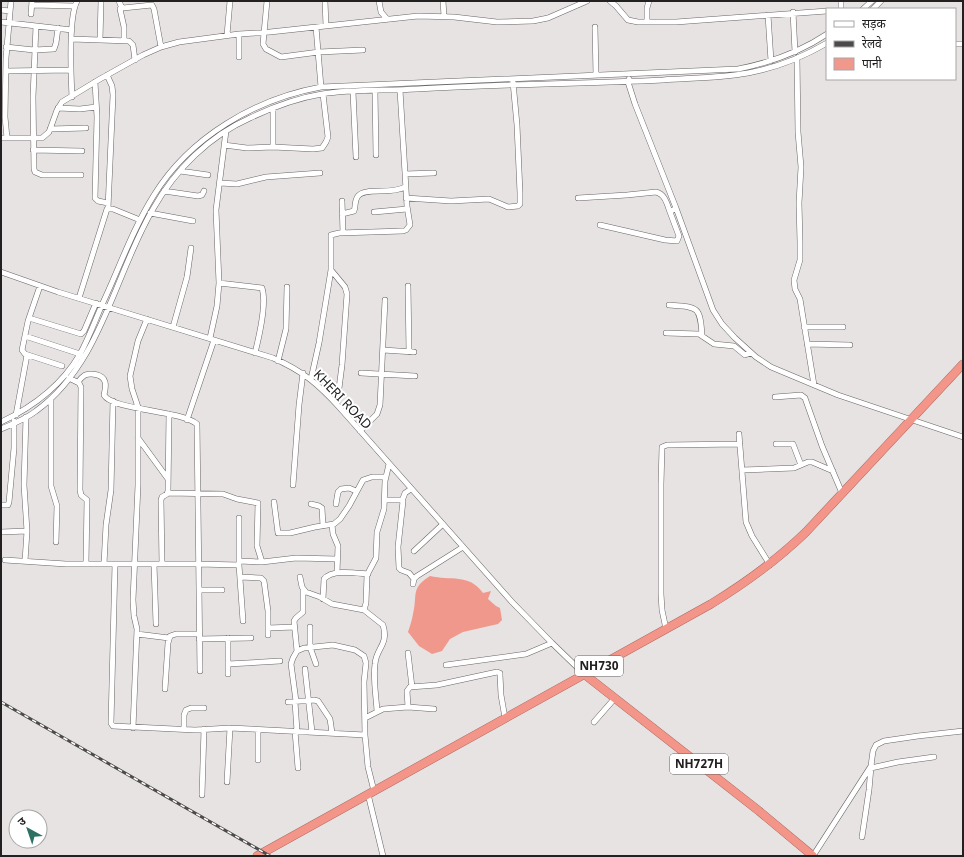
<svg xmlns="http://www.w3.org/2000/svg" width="964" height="857" viewBox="0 0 964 857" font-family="Georgia,'Noto Sans Devanagari',serif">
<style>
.water{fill:#f1988d}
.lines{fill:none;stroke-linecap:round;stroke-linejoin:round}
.minor-casing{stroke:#696564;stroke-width:6}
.highway-casing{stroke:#aa6c64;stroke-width:9}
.minor{stroke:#fff;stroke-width:5}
.highway{stroke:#f39589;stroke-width:8}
.rail-casing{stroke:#4c4a4a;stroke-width:3}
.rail{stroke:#fff;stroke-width:1.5;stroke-dasharray:4.5;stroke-linecap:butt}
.labels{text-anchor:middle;stroke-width:4;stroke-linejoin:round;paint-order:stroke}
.shield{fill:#fff;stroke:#646363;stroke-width:1}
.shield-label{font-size:12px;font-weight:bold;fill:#222020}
.street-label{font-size:13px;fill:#222020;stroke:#fff}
</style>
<rect width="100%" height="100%" fill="#e7e3e2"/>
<path class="water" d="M430,576c20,5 39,-3 53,17l8,-2 -3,8 8,7 4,2 2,12 -4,4 -35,8 -13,7 -8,12 -10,3 -13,-8 -11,-14c2,-6 4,-12 5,-18 5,-20 -3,-25 17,-38z"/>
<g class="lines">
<defs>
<path id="minor" d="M119,1l2,5 2,2 29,-3 2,4 7,38
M267,1l-4,43 3,5 15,8 38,-5 44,-2
M325,1l1,25
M379,1l2,11 6,7
M443,1l1,15
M610,1l6,5 12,14 10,2h38l151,-11
M32,5l42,1
M120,9l4,18v14
M841,9v-8
M863,9l9,-8
M873,9l8,-8
M1,10l9,1
M793,12l2,40
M31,14l1,-13
M768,15l3,46
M1,22l71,8
M647,22v-14l2,-7
M36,26l-3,71 1,72 1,3 7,3h39
M316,27l5,60
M595,27l1,48
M239,34v23
M227,35l3,-34
M71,39l58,2 4,4 2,15
M100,40l1,-39
M955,44h8
M6,47l28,3 20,-1 2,-6 2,-15
M797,58l1,74 3,35 -2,36 1,39v18l-6,20 1,9 5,10 14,86
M6,71l65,-1
M107,75l5,11 1,9 -5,113
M629,79l-1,3 7,22 41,104 37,102 9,14 13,14 21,19 15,10 67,28 125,42
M95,82l2,35 -2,81 3,3 10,2
M375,91l1,64
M353,92l3,65
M72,97c-1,-22 -4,-79 5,-96
M58,108l22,1 16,-2
M50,129l36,-1
M1,138h41l7,-6 8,-22 5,-8 38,-23 43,-24 18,-8 18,-5 60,-8 31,-2 148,-16 36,1 43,5 36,-1 15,-3 39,-17
M7,138l-2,-21 1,-59 5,-57
M224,145l23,3 26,-1 40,2 9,-1 4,-6 2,-5 -5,-43
M273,147v-39
M33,150l49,1
M180,171l28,4
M405,174l29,-1
M220,183l17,1 29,-7 54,-4
M164,191l34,5 4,-1 2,-4
M406,198l45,3 38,-2 19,8 10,-1 2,-2v-11l-3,-68 -4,-43
M578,198l49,-3 29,-3c9,2 11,12 14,20
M342,201l1,32
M374,212l33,-3
M150,213l43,8
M342,214l12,-3c2,-5 0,-10 4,-15 7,-9 33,-1 47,-9
M600,225l65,15 12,1 2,-5 -9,-24 6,-4
M331,270l14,17 2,7 -5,71 -5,39
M1,272l57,20 215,66c30,13 45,26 67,50l172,194 40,41 32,31
M219,283l43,5c5,15 -3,49 -7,65
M40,286l-12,35 -6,29 3,4 37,12
M408,286l1,66
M79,298l28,-89h6l27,11
M669,305c29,2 31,1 33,30
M29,318l52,16 3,-3 12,-28
M173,327l14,-50 4,-29
M804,327h39
M666,333l33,1 15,10 20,2 11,9 6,-2
M25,336l55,18
M210,338l7,-32 2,-23 -3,-73 10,-79
M807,344l43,1
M383,350l31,2
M278,361l8,-32 1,-42
M361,373l54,3
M69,378l10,5 2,4 -1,103 1,5 6,5 -1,64
M311,379l8,-36 12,-73v-35l8,-2 64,-2 3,-1 4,-5 -3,-19 -7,-116
M78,382c2,-3 4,-5 7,-7 6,-2 18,-1 20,7 1,3 0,9 -1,13 8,15 76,15 93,29l3,247
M775,397l26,-2 4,3 17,48 20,47
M51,399v87l6,20 -1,36
M16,415l11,-60
M187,420l27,-80
M1,422c32,-15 61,-37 79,-68 10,-18 17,-39 26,-58 15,-33 28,-69 48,-101 36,-58 101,-96 167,-108l417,-18c31,-6 62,-17 89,-35
M1,429c12,-5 25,-10 35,-18 66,-48 78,-136 117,-202 22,-39 56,-73 97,-91 23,-11 47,-20 72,-24 31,-5 63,-3 95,-5 82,-5 164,-5 246,-9 28,-2 57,-2 85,-7 27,-5 55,-16 79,-30
M360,431l17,-17 3,-9 5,-105
M739,434l7,88 6,14 18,29
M138,438l30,41
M776,444h17l8,21
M742,470l52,-2 14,-6h4l21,9
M293,485l6,-80 4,-32
M168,493l55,1 14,5 21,4 -1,43 5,16
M385,500h15l3,1 -5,46 1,21 2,2 8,3 5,6
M402,501l3,-8 6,-4
M274,502l4,31h12l25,-6 19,-3 6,-5 9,-13 14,-26 9,-3h14
M311,504l8,2 3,2 1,18
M336,504l2,-12 3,-3 8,-1 7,3
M1,505h7l1,-3 5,-54v-27
M239,518v47l4,56
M332,525l1,9 5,12 -1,27
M1,532l26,-1
M414,551l29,-27
M5,560l61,4h132l41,1
M25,561l2,-30 -3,-46 2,-68
M239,561l23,1 34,-4 41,1
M104,564l2,-39 5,-35 2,-89
M115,564l-4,159 2,3 82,4 35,-2 135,7
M154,564l2,60
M162,564l-1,-64 1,-3 5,-3 1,-3 1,-77
M240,577l21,1 3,3 4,30v24
M300,577l2,10 4,5 14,5 12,7 32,6 19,15c6,20 -7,23 -8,39 -2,15 1,31 2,47
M413,584l1,-5 3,-3 46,-29
M199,590h23
M323,599l1,-20c8,-10 32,-6 44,-5
M364,610l2,-7 1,-28 9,-17 1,-26 7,-23 1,-28 4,-17
M310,627v20l6,17
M268,628l27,-1
M666,629l-4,-19 -1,-16v-110l1,-37 5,-2 73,-1
M137,634l32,4
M228,638v36
M199,639l52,-1
M297,651l-3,-30 2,-3 7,-6v-22
M408,653l4,34
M228,664l52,-3
M446,665l80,-11 26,-11
M305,669l7,63
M165,689l3,-46 2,-7 6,-2h23
M296,701l-5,-37 2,-6 4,-7 7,-3 29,-3 22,5 9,6 2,7 -2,19 1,53 3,32 6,24
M288,702l26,-2 4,1 12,18 2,14
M295,702l2,29
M408,707l-1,-16 3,-4 27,-2 60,-13 3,1v2l1,20 4,23
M365,718l18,-9 25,-2 26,2
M594,722l21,-24
M133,728l4,-99 -3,-13 -1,-16 5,-115v-78l-6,-18 -2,-13 8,-35 9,-22
M184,729v-14l2,-5 5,-2h13
M295,731l3,37
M258,760v-30
M871,768l27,-6 36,-5
M227,782l3,-54
M368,794l15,62
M202,795l2,-66
M862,837l7,-47 2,-23
M813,856l58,-90 2,-15 3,-6 8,-4 34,-5 45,-5"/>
<path id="highway" d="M584,674l175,137 54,45
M257,856l454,-252c36,-22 65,-43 95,-72l157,-168"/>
</defs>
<use href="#minor" class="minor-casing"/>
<use href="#highway" class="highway-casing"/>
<use href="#minor" class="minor"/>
<use href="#highway" class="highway"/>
<defs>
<path id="rail" d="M1,702l269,154"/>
</defs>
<use href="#rail" class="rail-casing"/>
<use href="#rail" class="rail"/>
</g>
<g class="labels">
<g class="shield">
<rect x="575" y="656" width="48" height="20" rx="3"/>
<rect x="670" y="754" width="58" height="20" rx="3"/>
</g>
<g class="shield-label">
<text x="599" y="670">NH730</text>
<text x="699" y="768">NH727H</text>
</g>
<g class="street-label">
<text transform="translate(343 399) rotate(46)" y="5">KHERI ROAD</text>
</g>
</g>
<rect width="964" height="857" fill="none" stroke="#222020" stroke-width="4"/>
<rect x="826" y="8" width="130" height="72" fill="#ffffff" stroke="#a7a6a6"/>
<rect x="834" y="21" width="20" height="6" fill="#ffffff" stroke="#a7a6a6"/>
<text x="862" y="28" font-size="12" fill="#222020">सड़क</text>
<rect x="834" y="41" width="20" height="6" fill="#4c4a4a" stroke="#a7a6a6"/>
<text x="862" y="48" font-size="12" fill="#222020">रेलवे</text>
<rect x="834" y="58" width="20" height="12" fill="#f1988d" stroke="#a7a6a6"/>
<text x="862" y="68" font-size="12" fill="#222020">पानी</text>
<g transform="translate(28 829) rotate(320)"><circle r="19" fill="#ffffff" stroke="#a7a6a6"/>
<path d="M0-3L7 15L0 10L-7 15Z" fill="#2d7163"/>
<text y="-6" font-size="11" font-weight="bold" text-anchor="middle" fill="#222020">उ</text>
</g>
</svg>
